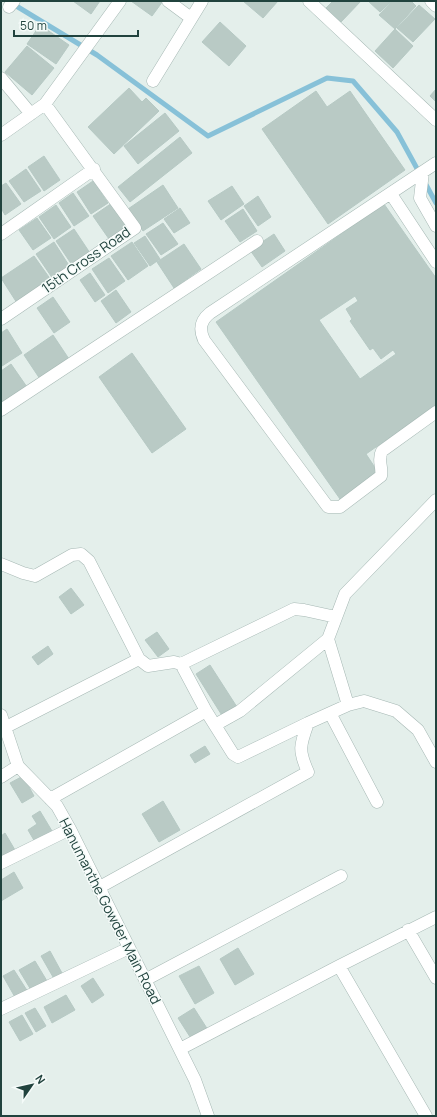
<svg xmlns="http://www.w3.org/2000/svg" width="437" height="1117" viewBox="0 0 437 1117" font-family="Manrope,sans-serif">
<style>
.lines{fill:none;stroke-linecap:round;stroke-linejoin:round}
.stream{stroke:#87c1d8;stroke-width:5}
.building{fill:#b9cac5;stroke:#b6c9c4;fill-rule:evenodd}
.minor-casing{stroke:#a6b8b4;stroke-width:13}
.minor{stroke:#fff;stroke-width:12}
.labels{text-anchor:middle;stroke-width:3;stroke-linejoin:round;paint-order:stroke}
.street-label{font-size:14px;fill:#21433e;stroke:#f5fbf9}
</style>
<rect width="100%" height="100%" fill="#e4efeb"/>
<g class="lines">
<path class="stream" d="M13,4l84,51 111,81 119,-58 26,3 44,51 23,42
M424,181l12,22"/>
</g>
<path class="building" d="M73,1h27l-9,13z
M131,1h32l-11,15z
M243,1h35l-15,17z
M333,1h28l-20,21 -15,-14z
M368,1h23l-11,11z
M392,1h19l5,5 -21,23 -16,-14z
M419,5l16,14 -22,23 -16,-14z
M220,22l26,24 -17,20 -27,-24z
M40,25l29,20 -13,19 -29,-20z
M395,29l18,17 -20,22 -18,-17z
M27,46l27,22 -22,27 -27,-23z
M129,88l13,14 4,-4 13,13 -45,43 -26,-27z
M436,89v13l-6,-6z
M316,91l11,16 23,-16 55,79 -77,54 -66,-95z
M165,113l14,18 -41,33 -14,-18z
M180,137l12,16 -62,49 -12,-15z
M44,156l16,24 -16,11 -16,-24z
M26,169l15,22 -17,11 -15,-21z
M93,181l15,22 -17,11 -14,-22z
M6,183l15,21 -16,11 -4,-7v-22z
M163,185l15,23 -35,23 -15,-22z
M232,186l12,18 -23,16 -13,-19z
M73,193l16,23 -15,10 -15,-23z
M258,196l13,21 -13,9 -14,-20z
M112,203l16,24 -19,12 -16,-23z
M384,204l52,74v127l-70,49 12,18 -38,27 -124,-177zM355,296l3,5 -12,8 6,10 -2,2 20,29 3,-2 8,11 12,-9 3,4 -36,25 -41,-59z
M56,205l15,22 -17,12 -15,-22z
M180,208l10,15 -16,10 -10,-14z
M243,209l14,22 -17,11 -15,-21z
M37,218l14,20 -18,12 -14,-20z
M163,223l15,21 -17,11 -15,-21z
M74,229l16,24 -18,12 -16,-24z
M274,234l11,17 -23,16 -12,-17z
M145,236l15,23 -10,7 -16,-23z
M54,242l16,25 -17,12 -17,-25z
M132,242l16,24 -20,14 -17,-24z
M184,244l17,25 -27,19 -17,-26z
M34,256l17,24 -34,23 -16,-25z
M109,258l16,23 -17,12 -16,-24z
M90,273l15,22 -10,7 -15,-22z
M116,290l15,22 -15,11 -15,-22z
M53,297l17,25 -16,11 -17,-25z
M7,329l15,24 -20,13 -1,-33z
M53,335l16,24 -29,20 -16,-24z
M132,353l54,76 -34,24 -53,-76z
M11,364l16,23 -23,16 -3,-5v-27z
M71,588l13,17 -13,9 -12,-17z
M157,632l12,17 -11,8 -13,-17z
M48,646l5,8 -15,11 -6,-8z
M210,665l27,42 -14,10 -27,-43z
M205,746l5,8 -15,9 -5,-8z
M23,776l11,20 -12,7 -12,-20z
M163,801l17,29 -21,12 -17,-28z
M40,811l12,20 -17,11 -7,-12 9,-6 -5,-8z
M5,833l10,17 -11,8 -3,-5v-17z
M14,872l9,16 -22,13v-21z
M238,948l16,26 -19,11 -15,-26z
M50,951l12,22 -9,4 -12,-21z
M35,961l12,20 -16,9 -12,-20z
M199,966l15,27 -19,11 -16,-28z
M14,970l14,22 -12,7 -13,-23z
M93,978l11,17 -12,8 -11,-17z
M66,995l9,15 -23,13 -8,-16z
M35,1008l11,18 -10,6 -11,-19z
M194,1008l14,22 -16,10 -14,-22z
M22,1015l11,19 -13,7 -11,-19z"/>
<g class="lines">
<defs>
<path id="minor" d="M168,1l23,17
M309,1l127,119
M431,1l5,5
M9,7l5,-6
M1,78l30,36
M153,81l49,-80
M1,135l44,-31 75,-103
M436,163l-226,150c-10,8 -11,16 -6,27l124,167h12l41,-31c2,-9 -4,-16 1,-25l54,-39
M423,172l-3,26 16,28
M391,194l45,68
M1,234l93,-65
M1,319l134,-91 -90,-124
M1,410l256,-169
M1,564l22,9 12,3 37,-21 9,-1 8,7 50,98 -133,68
M139,659l9,7 26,-4 7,2 25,47
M181,664l113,-55 10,1 32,7
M348,705l-20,-66 17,-45 91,-94
M330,713l47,89
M1,715l17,51 39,40 13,23 125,251 13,36
M215,725l25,-14 88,-72
M1,777l17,-11
M50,799l156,-88 27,43 5,3 70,-34
M1,863l69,-34
M98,888l210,-116c-10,-22 -8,-27 0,-49l40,-18 16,-4 32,10 22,19 18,32
M408,930l28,48
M339,966l87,150
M145,980l196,-104
M1,1009l128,-61
M180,1049l159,-83 97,-49"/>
</defs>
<use href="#minor" class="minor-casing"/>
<use href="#minor" class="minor"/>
</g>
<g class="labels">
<g class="street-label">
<text transform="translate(86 260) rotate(-35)" y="5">15th Cross Road</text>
<text transform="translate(110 911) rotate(63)" y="5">Hanumanthe Gowder Main Road</text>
</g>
</g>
<rect width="437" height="1117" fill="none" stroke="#21433e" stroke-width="4"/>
<g transform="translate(32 1085) rotate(56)" stroke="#f5fbf9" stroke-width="3" paint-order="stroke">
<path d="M0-3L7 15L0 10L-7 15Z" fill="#21433e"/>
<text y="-6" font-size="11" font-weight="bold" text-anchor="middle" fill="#21433e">N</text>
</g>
<path d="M14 30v6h124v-6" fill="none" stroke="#21433e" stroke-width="2"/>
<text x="20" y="30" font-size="12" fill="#21433e" stroke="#f5fbf9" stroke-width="3" paint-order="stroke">50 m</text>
</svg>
